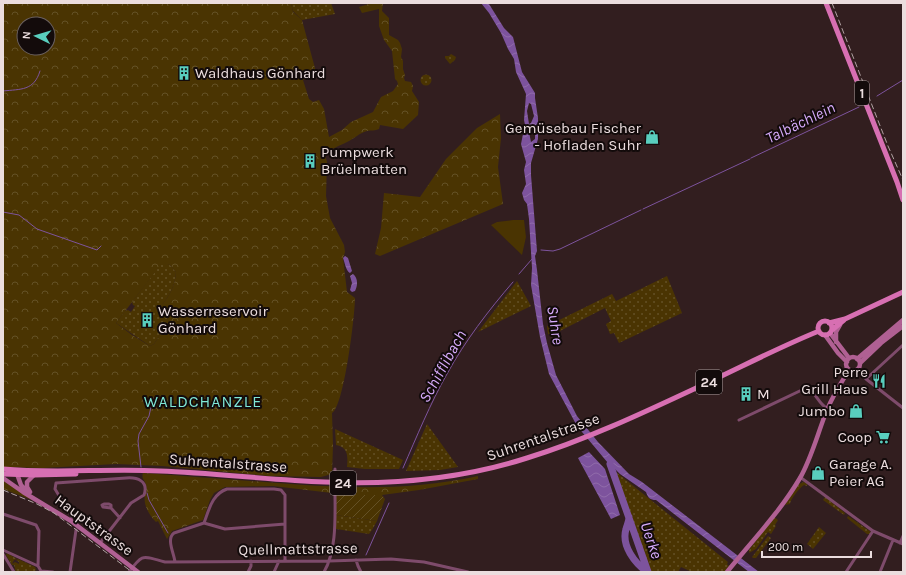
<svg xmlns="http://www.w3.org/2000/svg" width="906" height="575" viewBox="0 0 906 575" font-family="Karla,sans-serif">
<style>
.grass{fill:url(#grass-dots)}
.forest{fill:url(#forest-crowns);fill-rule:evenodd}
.park{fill:#4a3402}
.garden{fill:url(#garden-furrows)}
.water{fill:url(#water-waves);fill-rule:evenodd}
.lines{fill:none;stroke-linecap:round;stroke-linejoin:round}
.stream{stroke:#7d539d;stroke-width:1}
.river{stroke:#7d539d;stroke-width:7}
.street-tunnel{stroke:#4e3b3c;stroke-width:3;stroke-dasharray:3 1.5;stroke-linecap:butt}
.street{stroke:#7e4b6b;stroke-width:3}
.secondary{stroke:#b06093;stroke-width:4.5}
.primary{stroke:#d76fb2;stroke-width:5}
.rail{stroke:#b1a2a3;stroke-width:1;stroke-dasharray:6 3;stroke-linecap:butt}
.labels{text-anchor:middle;stroke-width:4;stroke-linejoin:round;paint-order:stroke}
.shield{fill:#130b0b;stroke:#aa9e9f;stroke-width:1}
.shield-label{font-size:14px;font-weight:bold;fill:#ebddde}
.poi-label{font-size:15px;fill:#ebddde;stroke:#130b0b;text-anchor:start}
.street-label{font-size:15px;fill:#ebddde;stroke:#130b0b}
.water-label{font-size:16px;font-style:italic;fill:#d5aafa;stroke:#130b0b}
.neighbourhood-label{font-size:16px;letter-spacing:1px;fill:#7fe7d7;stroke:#130b0b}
</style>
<defs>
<pattern id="grass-dots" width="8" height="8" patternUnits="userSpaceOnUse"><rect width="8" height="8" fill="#4a3402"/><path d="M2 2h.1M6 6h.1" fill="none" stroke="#645126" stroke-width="1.8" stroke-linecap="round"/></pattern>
<pattern id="forest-crowns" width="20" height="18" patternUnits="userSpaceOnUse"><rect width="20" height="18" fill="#4a3402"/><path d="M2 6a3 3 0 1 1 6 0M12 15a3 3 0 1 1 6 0" fill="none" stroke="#645126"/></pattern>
<pattern id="garden-furrows" width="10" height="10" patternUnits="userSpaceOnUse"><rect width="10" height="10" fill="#4a3402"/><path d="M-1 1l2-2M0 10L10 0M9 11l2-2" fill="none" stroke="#645126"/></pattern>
<pattern id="water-waves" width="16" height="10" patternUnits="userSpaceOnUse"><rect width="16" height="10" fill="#7d539d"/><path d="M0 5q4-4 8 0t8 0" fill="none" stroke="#906baa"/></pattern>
</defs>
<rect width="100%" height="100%" fill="#321e1f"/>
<path class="grass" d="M291,3h40l4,11 -33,6 -9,-9z
M451,54l5,3 -1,3 -5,4 -5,-6v-2h4z
M420.5 80a5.5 5.5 0 1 1 11 0a5.5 5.5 0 1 1-11 0Z
M162,262l8,3 6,7c-1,14 -6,23 -15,34l2,6 6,9 -15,23 -4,2 -34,-23 9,-12 3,-1 3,2 4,-6 -2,-1 -1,-3z
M667,276l15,37 -63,30 -5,-10 -4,1 -4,-10 5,-3 -6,-13 -53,27 -4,-1 -1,-8 65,-32 4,7z
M517,281l14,25 -53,26z
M427,424l31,43 -18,3 -34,1z
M335,429l68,31 -4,9h-34l-18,-2c1,-11 1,-20 -11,-22z
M616,472l112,90 -1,2 2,2 -5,6h-32l-11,-5 -3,5h-27z
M804,482l3,2v2l-3,-1c-5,3 -14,15 -14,19l-5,1 14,-21z
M825,497l20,16 -1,2 -21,-15z
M336,515l41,6 -5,9 -3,4 -33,-5z
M848,516l23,16 -1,2h-3l-20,-16z
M774,517l4,3 -3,5 1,1 -5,8 -3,-2 -12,17 -7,4v-3z
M819,527l7,6 -13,16 -6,-5z
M768,536l3,2 -15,20h-3l-1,-1z
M7,553l10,6 -3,1 -2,4 3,-2 4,2v-2l-3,-2 2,-1 17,8 1,3 -2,2h-18l-2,-7h-2l-6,-10z"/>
<path class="forest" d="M3,3h288l2,9 9,8 14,52 -2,7 -11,1 6,19 4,3 6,-2 5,9 5,28 13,-7 9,-8 22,-10 8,-15 12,-6 5,-7 -1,-3 -2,-2 -3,-28 -8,-11 -5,-14v-17l-17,4 -3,-6 13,-4h11l-1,8 7,7v17l9,5 2,3 2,6 -1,8 2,4v8l2,6 -1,3 1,3 6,1 2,4 -1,5 7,11 -1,13 -15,14 -23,-4 -1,4c-4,2 -8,1 -12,2 -8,2 -13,8 -20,11 -8,4 -15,6 -22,13l2,7 -1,34 4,22 14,27 1,7 -2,6 4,34 8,6c0,17 -11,109 -23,115l1,32 -1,29 -11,3 -52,-1 -107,-10 -46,-2 -73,4 -40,-1zM24,24h24v24h-24zM162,263l8,2 6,7c-1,14 -6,23 -15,34l2,6 6,9 -15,23 -4,2 -18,-11 -16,-12z
M500,114l1,24 -3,29 5,37 -123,52 -5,-2 6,-26 3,-35 36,4 26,-38 31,-31z
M143,473c40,3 80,6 121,9 73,6 141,10 214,-6v3l-59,11 -37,5h-44l-1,-4h-5v2l-59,-7 -48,1 -11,6 -4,7 -7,20 -31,11 -5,8 -9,-18 -2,1c-7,-7 -13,-17 -11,-27 0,-3 2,-7 1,-10 -1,-5 -5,-6 -3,-12z
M3,480l29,20 -29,-11z"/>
<path class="park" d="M513,220h11l2,17 -4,18 -31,-30 6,-3z"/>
<path class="garden" d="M336,495h46l3,4 -8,22 -41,-6z"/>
<path class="water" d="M481,3l8,1 15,24 9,9 9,35 13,21v5l3,20v21l-7,24v12l6,76 -2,5 2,14 6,54 4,19 9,32 21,41 21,26 31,32 13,8 117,90h-10l-93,-72c-6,0 -8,-2 -10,-8l-26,-18 -10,-10 -2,-1 -31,-37 -28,-52 -9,-37 -9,-52 1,-17 -3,-49 -2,-15 -3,-4 -2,-7 4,-9 -2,-14 2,-8 -5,-18 2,-10 3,-4 -2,-10 2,-26 -10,-22 -2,-13 -6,-10 -7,-16 -12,-20zM529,103l2,1 3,12 -3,7 -2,1 -2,-13zM533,127l2,2v10l-4,3 -2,-10z
M345,256l3,2 4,13 -2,2c-4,-2 -5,-10 -7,-15z
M353,274c5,4 5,11 2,17l-3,1 -2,-2 2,-7 -2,-7z
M589,452l16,17 15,46 -9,4 -33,-61z"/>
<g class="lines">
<path class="stream" d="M3,91c18,-2 31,0 37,-20
M877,96l26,-16
M751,158l108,-51
M643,209l107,-50
M3,212l16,3 18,14 60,21 4,-4
M541,250l12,1 7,-2 81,-39
M519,274l13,-15
M141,467l-3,-26 1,-7 10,-18 4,-18
M403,468c14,-32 27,-64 44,-94 18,-33 41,-63 66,-92
M147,493l2,7 19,33
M366,555l23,-52"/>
<path class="river" d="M610,464l38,108
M629,517c0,5 -2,8 -3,12 -5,17 9,34 21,43"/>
<path class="street-tunnel" d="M335,476v15"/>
<path class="street" d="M857,370l9,9 37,29
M866,379l37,-34
M739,420l67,-32c10,3 12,16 21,20
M335,476v-7
M800,477l73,54 30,13
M111,508v-3l-2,-1h-5l-2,1 1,2 8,1 9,10
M3,514l33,11 3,6 -1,35
M71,521l1,-4 -17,-28 1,-6 70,-5c11,-1 23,3 18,17l-13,8 -31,40
M204,523c5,-13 8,-29 23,-34h47l7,1 4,5v66
M900,543l3,-7
M3,550l35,16 3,5 12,1
M3,554l11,18
M356,560l2,6 3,6
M175,562c-1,-9 -9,-23 -1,-29l30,-10 21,6 60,-5
M70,572l6,-42
M129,572c14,-19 13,-16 36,-10l164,-1 62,-2 33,3 44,10
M248,572l3,-6v-5
M274,572l5,-11
M324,572c13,-22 11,-56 11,-81
M846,572l27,-41
M880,572l13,-32"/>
<path class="secondary" d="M830,333l19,25
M825,335l13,18 9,9
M836,342v-10l4,-7
M846 364a7 7 0 1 1 14 0a7 7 0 1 1-14 0Z
M857,359l46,-39
M860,363l21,-20 22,-17
M16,471l5,14 6,7
M3,478l20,14 48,29 67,51
M30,492l-3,-5v-5l7,-7
M727,572c25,-31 53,-60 73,-94 12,-21 18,-46 27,-68 6,-15 14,-27 22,-40"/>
<path class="primary" d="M826,3l71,179 6,18
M818 328a7 7 0 1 1 14 0a7 7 0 1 1-14 0Z
M829,323l16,-4 58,-27
M832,330l12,-10
M3,469c52,5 105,-1 157,2 55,2 110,9 165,11 68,3 137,-3 202,-24 62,-19 124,-49 184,-77 36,-17 71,-35 108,-50
M3,474l31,1 42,-1"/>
<path class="rail" d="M832,3l56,143 15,34
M3,490l34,14 17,9 78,59"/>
</g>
<defs>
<symbol id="building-bare" viewBox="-9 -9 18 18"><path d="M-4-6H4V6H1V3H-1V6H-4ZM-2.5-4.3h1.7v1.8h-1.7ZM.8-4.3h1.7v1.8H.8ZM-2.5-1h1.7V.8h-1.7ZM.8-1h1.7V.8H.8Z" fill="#59cebe" stroke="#130b0b" stroke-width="2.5" paint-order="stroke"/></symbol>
<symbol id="shop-bare" viewBox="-9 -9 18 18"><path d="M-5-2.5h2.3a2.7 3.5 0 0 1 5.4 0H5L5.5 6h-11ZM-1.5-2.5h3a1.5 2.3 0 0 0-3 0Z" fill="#59cebe" stroke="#130b0b" stroke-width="2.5" paint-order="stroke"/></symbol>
<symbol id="restaurant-bare" viewBox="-9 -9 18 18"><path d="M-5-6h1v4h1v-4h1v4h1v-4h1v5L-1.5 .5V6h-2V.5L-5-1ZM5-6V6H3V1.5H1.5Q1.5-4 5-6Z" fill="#59cebe" stroke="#130b0b" stroke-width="2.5" paint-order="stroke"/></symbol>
<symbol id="supermarket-bare" viewBox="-9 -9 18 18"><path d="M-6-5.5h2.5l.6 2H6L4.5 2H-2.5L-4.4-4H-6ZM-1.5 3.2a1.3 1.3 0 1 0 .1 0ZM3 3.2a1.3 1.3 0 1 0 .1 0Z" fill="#59cebe" stroke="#130b0b" stroke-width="2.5" paint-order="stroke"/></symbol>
</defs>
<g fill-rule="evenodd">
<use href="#building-bare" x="174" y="63" width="20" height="20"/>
<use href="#shop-bare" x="642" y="127" width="20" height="20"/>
<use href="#building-bare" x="300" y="151" width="20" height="20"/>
<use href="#building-bare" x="137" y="310" width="20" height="20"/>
<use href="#restaurant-bare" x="869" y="371" width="20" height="20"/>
<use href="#building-bare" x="736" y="384" width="20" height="20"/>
<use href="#shop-bare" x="846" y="401" width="20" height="20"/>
<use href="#supermarket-bare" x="873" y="427" width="20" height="20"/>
<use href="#shop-bare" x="808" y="463" width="20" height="20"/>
</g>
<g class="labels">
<g class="shield">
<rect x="855" y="81" width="14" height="24" rx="3"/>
<rect x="696" y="370" width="26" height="24" rx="3"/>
<rect x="330" y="471" width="26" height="24" rx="3"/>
</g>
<g class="shield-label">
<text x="862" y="98">1</text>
<text x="709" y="387">24</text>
<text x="343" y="488">24</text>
</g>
<g class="poi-label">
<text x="195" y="78">Waldhaus Gönhard</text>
<text x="641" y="133" text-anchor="end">Gemüsebau Fischer<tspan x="641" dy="17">- Hofladen Suhr</tspan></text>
<text x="321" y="157">Pumpwerk<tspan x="321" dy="17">Brüelmatten</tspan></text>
<text x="158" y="316">Wasserreservoir<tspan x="158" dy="17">Gönhard</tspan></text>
<text x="868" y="377" text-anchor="end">Perre<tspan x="868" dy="17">Grill Haus</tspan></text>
<text x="757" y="399">M</text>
<text x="845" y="416" text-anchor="end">Jumbo</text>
<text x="872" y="442" text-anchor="end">Coop</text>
<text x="829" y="469">Garage A.<tspan x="829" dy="17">Peier AG</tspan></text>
</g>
<g class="street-label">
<text transform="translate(543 437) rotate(-19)" y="5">Suhrentalstrasse</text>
<text transform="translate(228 463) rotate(4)" y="5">Suhrentalstrasse</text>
<text transform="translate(94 525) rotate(36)" y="5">Hauptstrasse</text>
<text transform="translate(298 549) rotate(-1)" y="5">Quellmattstrasse</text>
</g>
<g class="water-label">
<text transform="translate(800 122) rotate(-26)" y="6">Talbächlein</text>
<text transform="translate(556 325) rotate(81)" y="6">Suhre</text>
<text transform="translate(442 366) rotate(-61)" y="6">Schifflibach</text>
<text transform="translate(652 540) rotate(71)" y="6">Uerke</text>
</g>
<g class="neighbourhood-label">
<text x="203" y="407">WALDCHANZLE</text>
</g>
</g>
<rect width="906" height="575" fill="none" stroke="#ebddde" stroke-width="8"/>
<g transform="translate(36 36) rotate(275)"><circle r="19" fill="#130b0b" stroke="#695f5f"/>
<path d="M0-3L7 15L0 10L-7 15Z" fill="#59cebe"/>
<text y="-6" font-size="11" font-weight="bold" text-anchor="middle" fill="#ebddde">N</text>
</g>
<path d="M762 551v6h109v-6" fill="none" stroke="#ebddde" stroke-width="2"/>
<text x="768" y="551" font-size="12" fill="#ebddde" stroke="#130b0b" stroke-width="3" paint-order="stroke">200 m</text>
</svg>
